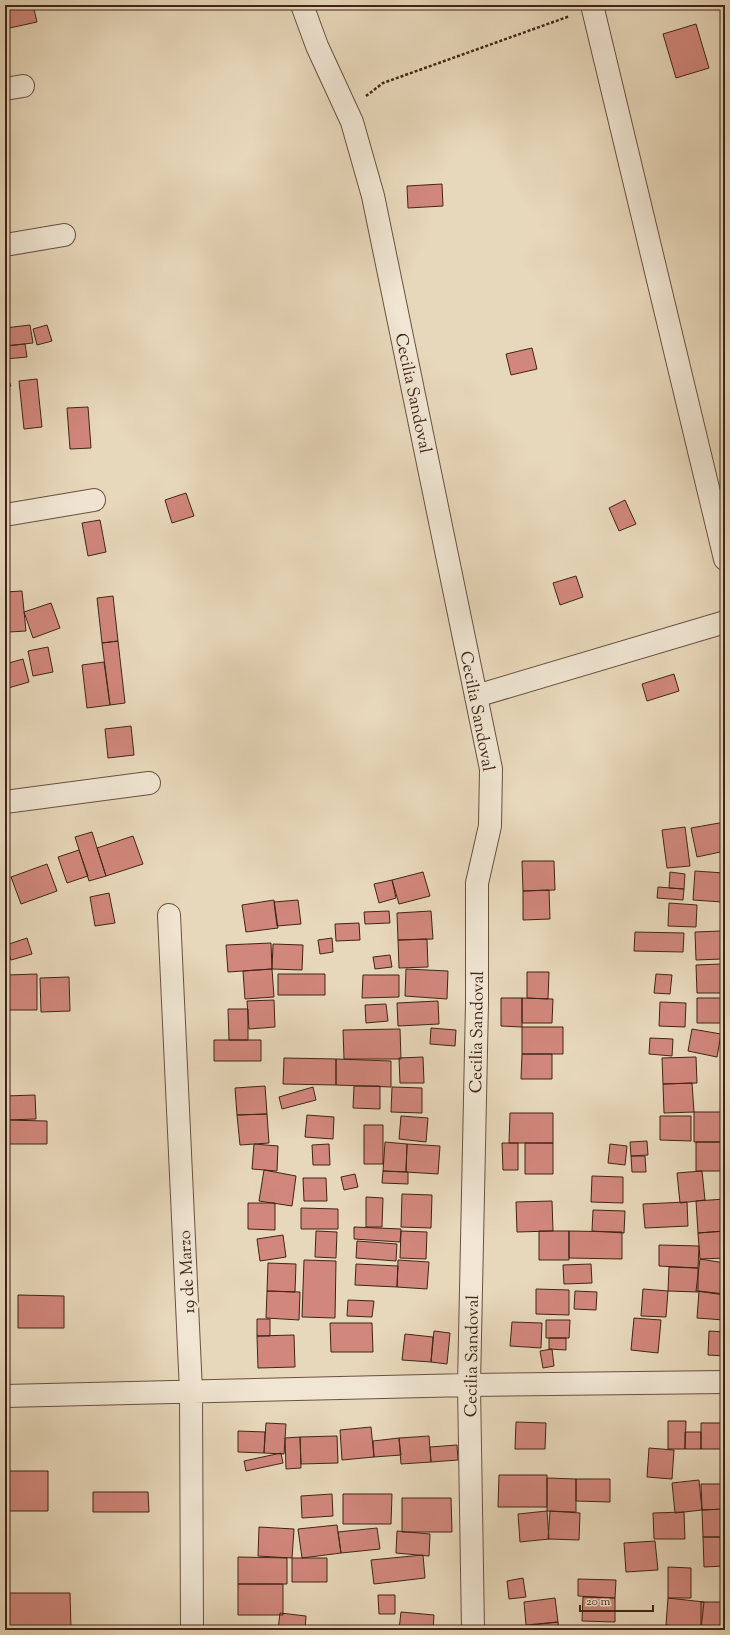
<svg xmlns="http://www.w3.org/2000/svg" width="730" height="1635" viewBox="0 0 730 1635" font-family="'Sorts Mill Goudy',serif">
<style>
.building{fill:#d1877c;stroke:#402418}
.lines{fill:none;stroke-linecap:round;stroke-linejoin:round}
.minor-casing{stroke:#6a5141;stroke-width:24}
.path{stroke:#402418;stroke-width:2.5;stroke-dasharray:3 2;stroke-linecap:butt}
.minor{stroke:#f0e6d3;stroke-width:22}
.labels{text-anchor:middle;stroke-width:4;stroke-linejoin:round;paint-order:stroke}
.street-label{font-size:17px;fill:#402418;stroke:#f0e6d3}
</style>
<rect width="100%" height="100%" fill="#e8d8bb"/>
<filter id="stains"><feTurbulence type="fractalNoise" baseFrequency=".005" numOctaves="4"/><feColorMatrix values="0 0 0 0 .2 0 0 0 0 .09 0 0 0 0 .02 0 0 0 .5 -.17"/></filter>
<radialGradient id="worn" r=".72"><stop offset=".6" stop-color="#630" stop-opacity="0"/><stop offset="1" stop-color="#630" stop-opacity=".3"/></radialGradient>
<path class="building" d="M5,5h28l4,17 -32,7z
M696,24l13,44 -33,10 -13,-44z
M442,184l1,22 -35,2 -1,-22z
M30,325l3,18 -28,3v-18z
M47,325l5,16 -15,4 -4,-16z
M25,344l2,13 -22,2v-13z
M532,348l5,21 -26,6 -5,-21z
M5,371l6,15 -6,2z
M37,379l5,48 -18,2 -5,-48z
M88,407l3,41 -21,1 -3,-41z
M186,493l8,23 -22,7 -7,-23z
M625,500l11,24 -17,7 -10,-23z
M100,520l6,32 -18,4 -6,-33z
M576,576l7,21 -23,8 -7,-22z
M22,591l4,40 -17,1 -4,-40z
M113,596l5,45 -16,2 -5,-45z
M51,603l9,25 -27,10 -9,-26z
M118,641l7,62 -15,2 -8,-62z
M48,647l5,25 -20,4 -5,-25z
M23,659l6,23 -24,7v-25z
M104,662l6,43 -23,3 -5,-43z
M674,674l5,17 -32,10 -5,-17z
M131,726l3,29 -26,3 -3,-29z
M725,822v29l-28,6 -6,-29z
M685,827l5,39 -23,2 -5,-38z
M92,832l14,44 -17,5 -14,-44z
M133,836l10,28 -37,12 -9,-28z
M79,850l9,26 -21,7 -9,-26z
M522,861h32l1,29 -32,1z
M47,864l10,27 -36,13 -10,-27z
M695,871l29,2 -2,29 -29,-2z
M423,872l7,24 -31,8 -7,-24z
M670,872l15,2 -1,15 -15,-1z
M392,880l4,18 -17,5 -5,-19z
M658,887l26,2 -1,11 -26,-2z
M549,890l1,29 -27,1v-29z
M109,893l6,30 -20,3 -5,-29z
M274,900l4,28 -32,4 -4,-27z
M298,900l3,24 -24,2 -3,-24z
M669,903l28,2 -1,22 -28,-1z
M389,911l1,12 -25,1 -1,-12z
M431,911l2,28 -35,1 -1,-27z
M359,923l1,17 -24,1 -1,-17z
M721,931l1,28 -26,1 -1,-28z
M635,932l49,1 -1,19 -49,-1z
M27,938l5,16 -21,6 -5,-15z
M332,938l1,14 -13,2 -2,-14z
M427,939l1,28 -29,1 -1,-28z
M271,943l1,26 -44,3 -2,-27z
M273,944l30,1 -1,25 -30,-1z
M390,955l2,12 -17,2 -2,-12z
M721,964l1,29h-25l-1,-28z
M272,969l2,28 -29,2 -2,-28z
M406,969l42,2 -1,28 -42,-3z
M527,972h22l-1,27 -21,-1z
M37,974v36h-30v-35z
M278,974h47v21h-47z
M656,974l16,1 -2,19 -16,-1z
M363,975h36v22l-37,1z
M69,977l1,34 -29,1 -1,-34z
M501,998h21v29l-21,-1z
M522,998l31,1 -1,24h-30z
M697,998h28v25h-28z
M274,1000l1,27 -26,2 -2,-28z
M438,1001l1,23 -41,2 -1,-23z
M660,1002l26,1 -1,24 -26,-1z
M386,1004l2,17 -22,2 -1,-18z
M228,1009h20v31h-19z
M522,1027h41v27h-41z
M431,1028l25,2 -1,16 -25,-2z
M400,1029l1,30h-57l-1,-29z
M692,1029l29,5 -4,23 -29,-6z
M650,1038l23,1 -1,17 -23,-2z
M214,1040h47v21h-47z
M522,1054h30v25h-31z
M423,1057l1,26h-24l-1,-25z
M696,1057l1,26 -34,1 -1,-26z
M284,1058l52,1v26l-53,-1z
M336,1059l55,2v26l-55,-2z
M692,1083l2,29 -30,1 -1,-29z
M265,1086l2,28 -30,1 -2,-27z
M354,1086h26v23l-27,-1z
M313,1087l3,13 -34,9 -3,-12z
M392,1087l30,1v25l-31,-1z
M35,1095l1,24 -31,1v-24z
M694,1112h31v30h-31z
M510,1113h43v30h-44z
M267,1114l2,29 -29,2 -3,-30z
M307,1115l27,2 -1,22 -28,-2z
M401,1116l27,2 -2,24 -27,-3z
M660,1116h31v25l-31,-1z
M5,1120l42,1v23h-42z
M364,1125h19v39h-19z
M647,1141l1,14 -17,1 -1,-14z
M385,1142l22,2 -1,28 -23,-1z
M696,1142h25v29h-25z
M502,1143h16v27h-15z
M525,1143h28v31h-28z
M254,1144l24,2 -1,25 -25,-2z
M329,1144l1,21h-17l-1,-20z
M407,1144l33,2 -2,28 -32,-2z
M610,1144l17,2 -2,19 -17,-2z
M631,1156h14l1,16h-14z
M264,1170l32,6 -4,30 -33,-5z
M383,1171l25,1v12l-26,-1z
M702,1171l3,29 -25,3 -3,-30z
M355,1174l3,13 -14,3 -3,-13z
M592,1176l31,1v26l-32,-1z
M303,1178h23l1,23h-23z
M402,1194l30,1 -1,33 -30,-1z
M366,1197l17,1 -1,29h-16z
M725,1199v32l-27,2 -2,-32z
M552,1201l1,30 -36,1 -1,-30z
M687,1202l1,24 -43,2 -2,-24z
M248,1203h27v27l-27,-1z
M301,1208l37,1v20h-37z
M593,1210l32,1 -1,22 -32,-2z
M354,1227l47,2 -1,13 -46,-3z
M316,1231l21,1 -1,26 -21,-1z
M401,1231l26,1 -1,27 -26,-1z
M539,1231h30v29h-30z
M569,1231l53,1v27l-53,-1z
M725,1231v27l-25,1 -2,-26z
M283,1235l3,22 -26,4 -3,-22z
M357,1241l40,3 -1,17 -40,-3z
M659,1245l40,1 -1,22 -39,-2z
M700,1259l25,4v32l-29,-4z
M304,1260l32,1 -1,57 -33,-1z
M398,1260l31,2 -2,27 -30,-2z
M268,1263l28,1 -1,28 -28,-1z
M356,1264l42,2 -1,21 -42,-2z
M591,1264l1,19 -28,1 -1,-19z
M669,1267l29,1v24l-30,-1z
M536,1289l33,1v25l-33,-1z
M643,1289l25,2 -2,26 -25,-1z
M267,1291l33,1 -1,28 -33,-2z
M575,1291l22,1 -1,18 -22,-1z
M699,1291l26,3 -1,26 -27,-2z
M18,1295l46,1v32h-46z
M348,1300l26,1 -2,16 -25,-1z
M634,1318l27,2 -3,33 -27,-3z
M257,1319h13v17h-13z
M546,1320h24l-1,18h-23z
M512,1322l30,1 -1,25 -31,-2z
M330,1323h42l1,29h-42z
M434,1331l16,2 -3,31 -16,-2z
M709,1331l16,1v24l-17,-1z
M405,1334l28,3 -2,25 -29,-2z
M294,1335l1,32 -37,1 -1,-32z
M549,1338h17v12l-17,-1z
M552,1349l2,17 -11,2 -3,-17z
M668,1421h18l-1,28h-17z
M516,1422l30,1 -1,26h-30z
M266,1423l20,1 -2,30 -20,-1z
M701,1423h24v26h-24z
M371,1427l3,30 -32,3 -2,-30z
M238,1431l27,1 -1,21 -26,-1z
M685,1432h16v17h-16z
M337,1436l1,27 -37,1 -1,-27z
M429,1436l2,26 -30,2 -2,-26z
M300,1437l1,31 -15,1 -1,-31z
M399,1438l2,17 -27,2 -1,-16z
M457,1445l1,15 -27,2 -1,-15z
M649,1448l25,2 -2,29 -25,-2z
M281,1453l2,10 -37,8 -2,-10z
M5,1471h43v40h-43z
M499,1475h48v32h-49z
M547,1478l29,1v33l-29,-1z
M576,1479h34v23l-34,-1z
M699,1480l3,30 -27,3 -3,-30z
M701,1484h24v25l-23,1z
M93,1492h55l1,20h-56z
M332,1494l1,22 -31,2 -1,-22z
M343,1494h49l-1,30h-48z
M402,1498h49l1,34h-50z
M725,1509v28h-22l-1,-27z
M547,1511l2,28 -29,3 -2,-28z
M550,1511l30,2 -1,27 -31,-1z
M684,1512l1,27h-31l-1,-26z
M337,1525l4,28 -39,5 -4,-29z
M259,1527l35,2 -2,29 -34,-2z
M377,1528l3,21 -39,4 -3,-21z
M397,1531l33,3 -1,22 -33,-3z
M703,1537h22v29l-21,1z
M655,1541l3,29 -32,2 -2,-29z
M423,1555l2,23 -51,6 -3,-24z
M238,1557l49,1v26h-49z
M292,1558h35v24h-35z
M668,1567l23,1v30h-23z
M523,1578l3,19 -17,2 -2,-18z
M578,1579l38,1 -1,18 -37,-2z
M238,1584h45v31h-45z
M5,1593h65l1,37h-66z
M378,1595h17v19h-16z
M583,1597l32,1v24l-33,-1z
M555,1598l3,24 -32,3 -2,-23z
M668,1598l36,4 -3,27 -35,-4z
M701,1602h24v27h-24z
M401,1612l33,3 -1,15h-34z
M280,1613l26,3 -1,14h-27z
M558,1622l1,8h-53v-2z
M585,1626l1,4h-27l-1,-1z"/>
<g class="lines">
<defs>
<path id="minor" d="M302,5l15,41 35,76 21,74 118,573 -1,57 -13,57v120l-8,382 4,245
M592,5l133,554
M5,89l18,-3
M5,245l59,-10
M5,515l89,-15
M476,696l249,-74
M5,802l144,-19
M169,915l22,476 1,239
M5,1396l464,-11 256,-3"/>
</defs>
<use href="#minor" class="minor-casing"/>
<path class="path" d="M366,96l17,-13 187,-67"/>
<use href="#minor" class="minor"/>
</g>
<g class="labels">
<g class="street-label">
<text transform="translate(414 393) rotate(78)" y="6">Cecilia Sandoval</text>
<text transform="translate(478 711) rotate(79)" y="6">Cecilia Sandoval</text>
<text transform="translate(476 1032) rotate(-89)" y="6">Cecilia Sandoval</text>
<text transform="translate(186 1272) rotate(-93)" y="6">19 de Marzo</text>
<text transform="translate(471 1356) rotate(-89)" y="6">Cecilia Sandoval</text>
</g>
</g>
<rect width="730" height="1635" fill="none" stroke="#e8d8bb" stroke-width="20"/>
<rect x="6" y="6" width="718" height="1623" fill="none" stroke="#402418" stroke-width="2"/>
<rect x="10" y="10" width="710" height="1615" fill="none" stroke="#402418"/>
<path d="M580 1605v6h73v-6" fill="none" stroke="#402418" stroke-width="2"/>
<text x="586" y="1605" font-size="12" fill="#402418" stroke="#f0e6d3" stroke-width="3" paint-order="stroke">20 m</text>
<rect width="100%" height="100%" filter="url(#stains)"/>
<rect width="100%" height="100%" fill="url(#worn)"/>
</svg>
